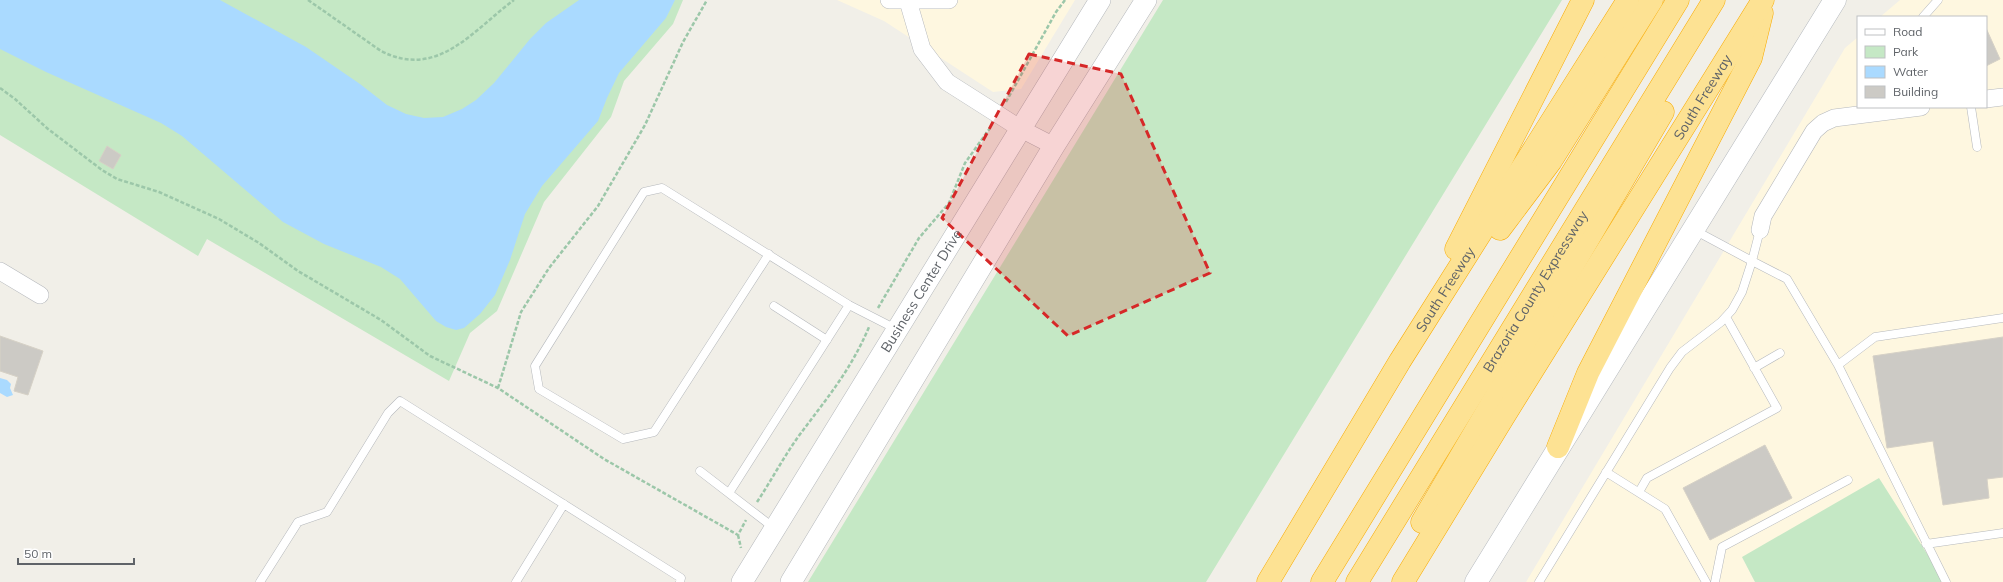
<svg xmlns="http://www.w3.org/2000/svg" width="2003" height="582" viewBox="0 0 2003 582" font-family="Mulish,sans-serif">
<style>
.commercial{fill:#fef7e0}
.green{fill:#c5e8c5}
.water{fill:#aadaff}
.building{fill:#cccac5;stroke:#d6d1c6}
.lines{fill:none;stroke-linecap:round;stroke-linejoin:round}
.service-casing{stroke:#b5b8bc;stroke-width:9}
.minor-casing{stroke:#b5b8bc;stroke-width:18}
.tertiary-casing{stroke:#b5b8bc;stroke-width:22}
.secondary-casing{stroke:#b6babf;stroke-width:23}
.motorway-casing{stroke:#f9ab00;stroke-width:23}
.path{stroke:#9cc7a9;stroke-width:2.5;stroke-dasharray:4 2;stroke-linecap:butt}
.service{stroke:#fff;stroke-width:8}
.minor{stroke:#fff;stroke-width:17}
.tertiary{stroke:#fff;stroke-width:21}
.secondary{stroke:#fff;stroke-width:22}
.motorway{stroke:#fde293;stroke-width:22}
.marked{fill:#d62828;fill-opacity:0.2;stroke:#d62828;stroke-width:3;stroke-dasharray:8 5;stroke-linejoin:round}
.labels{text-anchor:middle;stroke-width:4;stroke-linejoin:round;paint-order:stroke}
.street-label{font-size:14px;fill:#5f6368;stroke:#fff}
</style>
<rect width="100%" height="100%" fill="#f1efe8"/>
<path class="commercial" d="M837,0h238l-54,89 -28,3 -109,-71z
M1900,0h103v582h-58l-203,-25 13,25h-229l319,-534 13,-11v70h128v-90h-106z"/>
<path class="green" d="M0,0h683l-10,24 -49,57 -13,36 -67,85 -47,109 -27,22 -21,48 -242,-142 -9,17 -198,-121z
M1163,0h399l-356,582h-398z
M1879,478l66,104h-190l-13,-25z"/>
<path class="water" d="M0,0h220l86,47 54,37 27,21 19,9 18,4 19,-1 19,-8 14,-9 18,-17 36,-44 16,-16 33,-23h96l-9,18 -47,55 -12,25 -9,23 -56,65 -17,28 -15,46 -15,35 -15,19 -16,14 -8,2 -10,-3 -10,-6 -36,-42 -19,-12 -57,-23 -41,-22 -101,-86 -21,-13 -115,-51 -46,-23z
M0,378l7,2 4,4 -1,4 3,7 -6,2 -7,-4z"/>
<path class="building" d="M1986,28l14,31 -14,7z
M107,146l14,9 -8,14 -14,-8z
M0,336l43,15 -15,44 -14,-4 4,-14 -18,-6z
M2003,337v140l-16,2 2,19 -46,7 -10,-64 -46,7 -14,-92z
M1765,445l27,53 -82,42 -27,-52z"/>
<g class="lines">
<defs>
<path id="service" d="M1923,17l15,-17
M1971,107l6,40
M1760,230l-8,31 35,18 51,86 108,217
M769,254l-115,178 -31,7 -84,-50 -4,-23 109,-174 18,-4 187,117 47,24
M774,306l53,34
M1838,365l37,-28 128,-19
M1754,368l26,-15
M700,471l74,57
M1606,472l59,37 41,73
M1639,492l8,-14 130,-70 -51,-91
M729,493l120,-188
M1926,544l77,-11
M260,582l38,-60 29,-10 61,-99 12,-12 281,177 -1,4
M516,582l48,-78
M1539,582l131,-214 12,-16 39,-30 11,-12 10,-18 10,-31 -58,-31
M1715,582l7,-35 126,-67"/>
<path id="minor" d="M889,0h60
M908,1l14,48 25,33 74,47 33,17
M1986,99l17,-2
M1760,230l3,-14 51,-85 9,-8 11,-5 87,-11
M0,271l40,24"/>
<g id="tertiary">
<path id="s1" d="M742,582l358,-582"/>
<path d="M791,582l263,-436 92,-146"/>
</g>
<path id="secondary" d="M1476,582l359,-582"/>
<g id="motorway">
<path d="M1500,229l51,-68 101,-161"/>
<path d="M1456,249l127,-249"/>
<path d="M1558,447l30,-74 163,-315 11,-45"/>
<path d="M1422,522l241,-410"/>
<path id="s2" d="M1268,582l132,-221 228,-361"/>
<path d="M1322,582l356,-582"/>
<path id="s3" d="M1357,582l357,-582"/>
<path id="s4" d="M1403,582l100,-164 260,-418"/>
</g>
</defs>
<use href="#service" class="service-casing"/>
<use href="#minor" class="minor-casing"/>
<use href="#tertiary" class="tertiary-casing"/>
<use href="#secondary" class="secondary-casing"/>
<use href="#motorway" class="motorway-casing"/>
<path class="path" d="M308,0l73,51c57,29 92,-21 133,-51
M0,88l15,11 33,30 54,41 15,9 42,13 60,27 40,24 39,28 83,49 49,36 68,32 106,71 134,76 8,-15
M1006,102l50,-90 9,-12
M878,308l41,-70 30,-35 16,-40 25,-35
M498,388l23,-76 28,-44 49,-62 47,-81 38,-83 24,-42
M757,502c14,-21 26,-44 41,-65 28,-38 52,-65 71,-110
M738,535l3,13"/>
<use href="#service" class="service"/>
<use href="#minor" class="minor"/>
<use href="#tertiary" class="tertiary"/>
<use href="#secondary" class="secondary"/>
<use href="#motorway" class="motorway"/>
</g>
<path class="marked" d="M1029,54l92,20 89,199 -142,63 -126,-118z"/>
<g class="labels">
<g class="street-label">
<text dy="5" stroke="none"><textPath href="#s4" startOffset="570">South Freeway</textPath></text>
<text dy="5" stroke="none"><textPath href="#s2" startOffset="342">South Freeway</textPath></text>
<text dy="5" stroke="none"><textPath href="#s1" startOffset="342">Business Center Drive</textPath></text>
<text dy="5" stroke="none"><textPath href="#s3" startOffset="341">Brazoria County Expressway</textPath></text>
</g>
</g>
<rect x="1857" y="16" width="130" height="92" fill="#ffffff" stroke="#bfc1c3"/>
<rect x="1865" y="29" width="20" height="6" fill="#ffffff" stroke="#bfc1c3"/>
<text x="1893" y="36" font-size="12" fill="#5f6368">Road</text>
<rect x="1865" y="46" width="20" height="12" fill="#c5e8c5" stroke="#bfc1c3"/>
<text x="1893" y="56" font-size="12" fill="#5f6368">Park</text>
<rect x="1865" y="66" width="20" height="12" fill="#aadaff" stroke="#bfc1c3"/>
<text x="1893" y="76" font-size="12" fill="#5f6368">Water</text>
<rect x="1865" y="86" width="20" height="12" fill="#cccac5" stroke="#bfc1c3"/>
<text x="1893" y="96" font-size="12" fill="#5f6368">Building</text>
<path d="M18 558v6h116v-6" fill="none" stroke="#5f6368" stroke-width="2"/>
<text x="24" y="558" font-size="12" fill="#5f6368" stroke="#ffffff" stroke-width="3" paint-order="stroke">50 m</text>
</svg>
